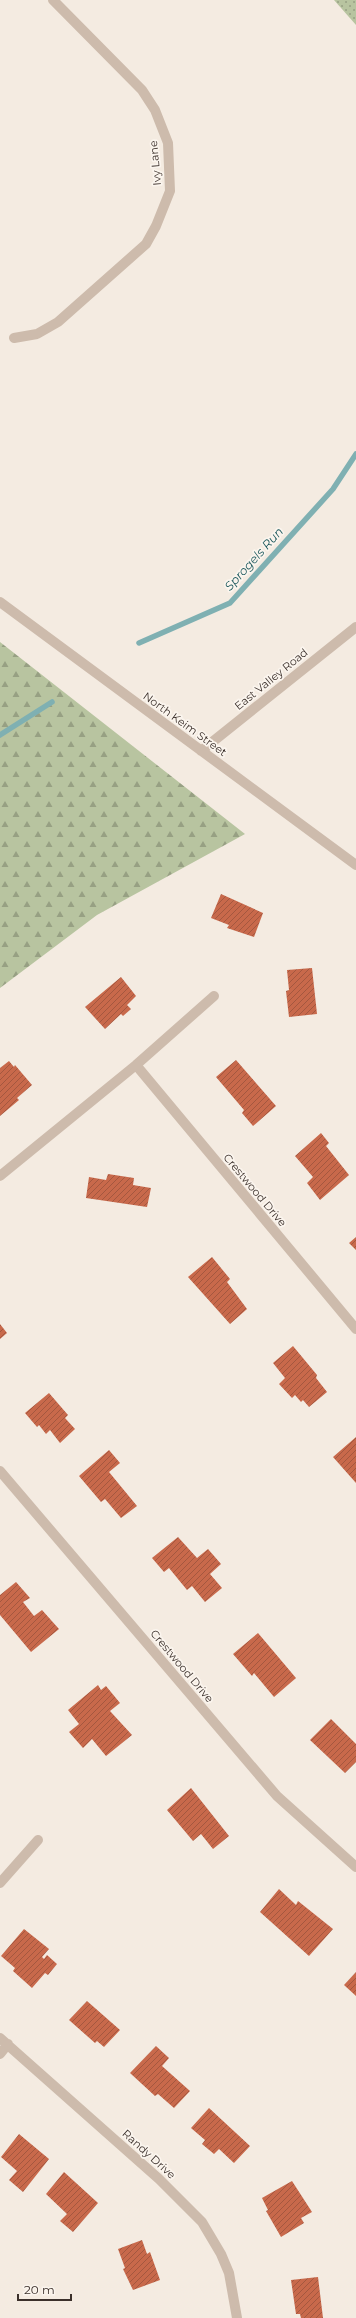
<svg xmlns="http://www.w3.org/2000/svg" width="356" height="2318" viewBox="0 0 356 2318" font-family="Montserrat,sans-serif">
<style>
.grass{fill:url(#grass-dots)}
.forest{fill:url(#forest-firs)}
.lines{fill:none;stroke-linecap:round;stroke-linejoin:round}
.stream{stroke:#7fb0b2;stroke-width:5.5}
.building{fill:url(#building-hatch)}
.minor{stroke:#cdbbac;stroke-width:10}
.labels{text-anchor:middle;stroke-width:3.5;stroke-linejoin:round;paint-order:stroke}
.street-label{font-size:11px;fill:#3b302b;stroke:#fbf5ee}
.water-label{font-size:12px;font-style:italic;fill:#1f5a5e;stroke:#fbf5ee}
</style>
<defs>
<pattern id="grass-dots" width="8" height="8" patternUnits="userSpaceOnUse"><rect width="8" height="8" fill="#b8c4a0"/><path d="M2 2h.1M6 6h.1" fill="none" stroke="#97a083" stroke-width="1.8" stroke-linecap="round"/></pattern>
<pattern id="forest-firs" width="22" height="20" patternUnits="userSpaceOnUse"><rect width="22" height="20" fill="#b8c4a0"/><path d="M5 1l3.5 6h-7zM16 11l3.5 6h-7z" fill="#97a083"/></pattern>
<pattern id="building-hatch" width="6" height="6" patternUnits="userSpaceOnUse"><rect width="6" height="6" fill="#c8694b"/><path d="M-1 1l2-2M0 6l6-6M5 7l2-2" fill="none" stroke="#a4573f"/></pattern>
</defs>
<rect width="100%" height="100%" fill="#f4ebe1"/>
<path class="grass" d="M334,0h22v25z"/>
<path class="forest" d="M0,642l245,192 -148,81 -97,73z"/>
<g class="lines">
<path class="stream" d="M139,643l91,-40 103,-114 23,-35
M0,735l52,-33"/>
</g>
<path class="building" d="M221,894l42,19 -9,24 -27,-9 2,-3 -18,-7z
M312,968l5,46 -28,3 -3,-26 3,-1 -2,-20z
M121,977l15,19 -9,9 4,4 -8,7 -2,-2 -16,15 -20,-22z
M236,1060l40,46 -23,20 -11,-13 2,-3 -28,-33z
M9,1061l5,6 1,-2 17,20 -15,13 2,2 -19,16v-48z
M321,1133l8,10 -3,3 23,29 -29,25 -13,-17 6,-6 -18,-21z
M108,1174l26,4 -1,7 18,3 -4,19 -61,-9 3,-21 17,3z
M356,1237v13l-7,-7z
M212,1257l18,22 -3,3 20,27 -17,15 -42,-47z
M0,1324l7,9 -7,6z
M293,1346l24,29 -1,3 11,14 -18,15 -6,-7 -2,2 -6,-7 -3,3 -13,-14 6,-6 -12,-15z
M49,1393l19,22 -3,3 10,11 -15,14 -10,-13 -4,4 -7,-9 -2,2 -12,-14z
M356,1437v46l-23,-26z
M109,1450l11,13 -11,9 28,34 -16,12 -16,-19 -4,3 -22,-26z
M178,1537l19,21 11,-9 13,15 -11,10 12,14 -17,14 -13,-16 -5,4 -18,-22 -5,4 -12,-14z
M16,1582l14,16 -7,4 11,14 8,-6 17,19 -28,23 -31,-37v-20z
M258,1633l38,45 -22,19 -20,-24 -2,3 -19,-22z
M98,1685l3,5 5,-4 14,17 -10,8 22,24 -26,21 -14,-17 -9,9 -14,-16 10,-8 -11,-14z
M331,1719l25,25v18l-11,11 -35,-33z
M191,1788l38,48 -16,13 -12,-15 -8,7 -26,-31z
M279,1889l17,16 2,-4 35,28 -24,27 -49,-44z
M24,1929l25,20 -7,8 2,2 3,-4 10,9 -9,11 -3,-2 -13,15 -19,-17 2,-3 -14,-12z
M356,1972v24l-12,-11z
M87,2001l33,29 -16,17 -7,-6 -2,2 -26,-23z
M156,2046l13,12 -7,8 28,25 -16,17 -16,-14 -3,2 -25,-23z
M209,2108l41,38 -16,17 -15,-14 -5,5 -12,-10 3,-4 -14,-12z
M19,2134l30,25 -26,33 -14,-12 8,-9 -16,-14z
M64,2172l34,31 -25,29 -13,-11 7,-7 -21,-20z
M292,2181l20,31 -11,6 3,5 -23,14 -15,-26 2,-1 -6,-12z
M142,2240l5,14 3,-2 10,28 -27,10 -10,-21 2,-1 -7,-19z
M318,2277l5,41h-22l-1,-4h-4l-5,-34z"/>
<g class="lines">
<path class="minor" d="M14,338l23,-4 21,-12 88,-78 10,-18 14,-35 -2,-48 -13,-33 -13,-20 -89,-90
M0,602l356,263
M201,751l155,-124
M136,1065l220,264
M0,1176l136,-111 78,-69
M0,1471l277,325 79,71
M0,1883l38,-43
M0,2038l159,141 43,43 19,32 8,19 8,45
M0,2054l8,-10"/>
</g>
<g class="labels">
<g class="street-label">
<text transform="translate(155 163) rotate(-95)" y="4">Ivy Lane</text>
<text transform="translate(271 679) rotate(-39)" y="4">East Valley Road</text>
<text transform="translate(185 724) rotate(36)" y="4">North Keim Street</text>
<text transform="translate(255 1190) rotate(50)" y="4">Crestwood Drive</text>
<text transform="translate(182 1666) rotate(50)" y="4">Crestwood Drive</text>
<text transform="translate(149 2154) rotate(42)" y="4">Randy Drive</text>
</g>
<g class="water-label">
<text transform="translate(254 559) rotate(-48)" y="4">Sprogels Run</text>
</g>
</g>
<path d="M18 2294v6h53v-6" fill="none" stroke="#3b302b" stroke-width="2"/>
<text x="24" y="2294" font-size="12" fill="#3b302b" stroke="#fbf5ee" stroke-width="3" paint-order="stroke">20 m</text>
</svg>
